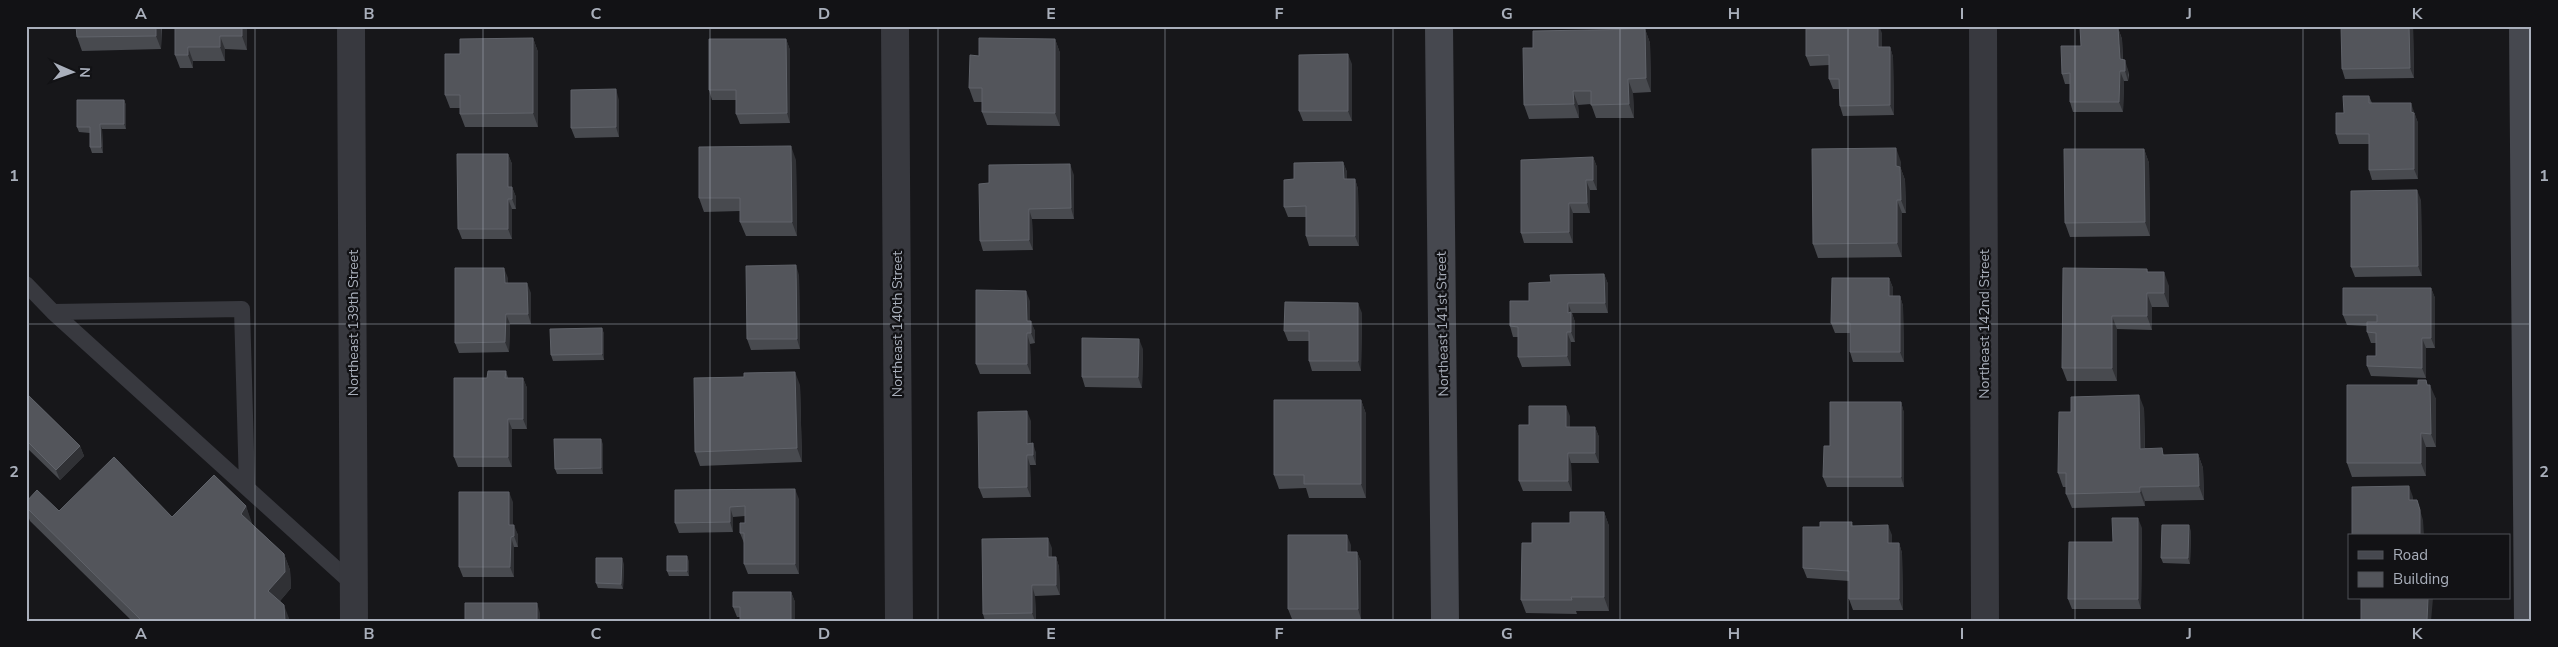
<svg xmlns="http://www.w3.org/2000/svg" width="2558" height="647" viewBox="0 0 2558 647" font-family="'Nunito Sans',sans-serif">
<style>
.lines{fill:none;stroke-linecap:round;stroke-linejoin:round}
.lane{stroke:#38393f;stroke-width:16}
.street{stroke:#38393f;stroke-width:28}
.secondary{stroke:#46484f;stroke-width:28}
.wall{fill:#484a4f}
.shaded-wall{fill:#303135}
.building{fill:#53555b;stroke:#60636a}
.grid{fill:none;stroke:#a9afbb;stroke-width:1;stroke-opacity:0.55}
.labels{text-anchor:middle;stroke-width:4.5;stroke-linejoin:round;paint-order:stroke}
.street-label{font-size:14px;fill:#a9afbb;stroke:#121215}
.neatline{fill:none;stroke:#a9afbb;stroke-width:2}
.grid-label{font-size:16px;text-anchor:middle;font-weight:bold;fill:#a9afbb}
</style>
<rect width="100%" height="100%" fill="#17171a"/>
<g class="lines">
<path class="lane" d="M26,284l27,28 301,273
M53,312l189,-3 5,178"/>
<path class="street" d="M351,26l3,595
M895,26l4,595
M1983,26l2,595"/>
<path class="secondary" d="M1439,26l6,595
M2523,26l5,595"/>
</g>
<path class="wall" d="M76,26h88l-2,1 -1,22 -79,2 -5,-14z
M175,26h72v24l-22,-1v12h-32v7h-13l-5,-13z
M2413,26l1,52 -69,1 -3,-10z
M2118,28l4,11 1,21 5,10 1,5 -1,6h-4l-1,31h-50l-3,-10v-18h-5l-3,-10 19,-28z
M1645,29l5,14 1,49 -18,1 1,25h-38l-5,-14 -13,1 1,13 -50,1 -5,-14 9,-57z
M1882,33v14h8l3,10 1,58 -51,1 -3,-10 -1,-17h-6l-4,-10v-14l-19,1 -4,-10z
M533,38l5,14v75h-73l-5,-13v-6h-10l-5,-13 15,-41z
M786,39l4,11v73l-50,1 -4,-10v-14h-24l-3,-10z
M1055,39l5,14v73l-73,-1 -5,-13v-10h-8l-5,-14 10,-32z
M1352,64v57h-49l-4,-10z
M2369,96l3,7 43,10v2l3,8v56l-46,1 -3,-10v-26h-30l-3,-10 8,-21z
M124,100l2,5v24h-24l1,24h-11l-2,-6v-14l-11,-1 -2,-5z
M619,100v37l-44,1 -4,-10z
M2144,149l5,14 1,73 -80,1 -5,-14z
M508,154l4,10v23l4,10v12h-4v30h-50l-4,-10z
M1593,157l4,10v23h-7v23h-17v30h-49l-3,-10z
M796,160l1,76h-51l-6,-14v-11l-36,1 -5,-14z
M1343,162l4,10v7h8l3,10 1,57h-50l-3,-10v-19h-18l-4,-10 10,-28z
M1901,162v7l4,11 1,33h-4v44l-84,1 -5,-14z
M1074,175v44h-42l1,31 -50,1 -3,-10 9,-58z
M2421,200l1,76 -67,1 -4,-10z
M2147,269l1,3 21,14v21h-17v23l-35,-1v52h-50l-5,-13z
M1604,274l4,10v29h-36l3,9v20h-4v24l-49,1 -4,-10v-20h-5l-3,-11 19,-25 22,-19z
M799,275l1,74 -49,1 -4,-11z
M508,278v5l23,10v31h-21l-1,28 -50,1 -4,-10z
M1889,278l4,10v8h7l3,10 1,56h-51l-3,-10v-19h-15l-4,-10z
M2431,288l4,10v50h-9v30l-55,-2 -4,-10 9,-10v-13h-5l-4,-11v-6l-20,-1 -4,-10z
M1030,301v20l5,10v12l-5,1 1,30h-51l-4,-10z
M1362,313l-1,58h-49l-3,-10v-20h-21l-4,-10z
M602,328l2,6v26l-51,1 -2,-6z
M1143,349l-1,39 -57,-1 -3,-10z
M506,371l2,7h15l4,10v41h-15v38h-54l-4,-10 33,-79z
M800,385l2,77 -102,4 -5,-14z
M2428,385l8,14v48h-10v29l-74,1 -5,-14z
M26,393l54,53 4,10 -24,24 -34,-33z
M1361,400l5,14v84h-57l-3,-10 -27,1 -5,-14z
M1901,402l3,11v74h-77l-4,-10z
M2144,408l1,40 20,7 33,-1 5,14 1,32 -59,1v5l-73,2 -6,-14v-7h-3l-5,-14z
M1570,416v11h25l4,10v26h-28l1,28h-49l-4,-10 10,-56z
M1031,421v22l5,10v12h-6l1,32 -48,1 -4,-10z
M603,444v30h-46l-2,-5z
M675,490l124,9v75h-51l-4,-10v-21l-4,-10 5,-10v-7l-12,1v15l-54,1 -4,-10z
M26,502l33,9 113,6 74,-11 5,17 33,31 6,16 1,18 -11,13 10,20h-158l-102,-100 -4,-10z
M513,502v23l5,10v12h-4v30h-51l-4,-10z
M1604,512l5,14v85h-33l1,3 -51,-1 -5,-13 11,-57 38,-20z
M1852,522l1,4 39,9v8h7l3,10 1,57h-50l-4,-11v-18l-42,-3 -4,-10 17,-41z
M2142,528l-1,81h-69l-4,-10 45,-57z
M2191,531l-1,33 -27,-1 -2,-5z
M1351,545v7h6l4,10v57h-69l-4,-10z
M1052,548v9h4l3,10 1,28 -25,1 1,25h-51l-2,-7z
M689,561v15h-20l-2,-5z
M624,564l-1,25 -25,-1 -2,-5z
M791,592l4,10 -55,15h-3l-4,-10z"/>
<path class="shaded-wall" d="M156,26h5v23l-5,-13z
M242,26h5v24l-5,-14z
M1878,26h1l3,7v24l-4,-10z
M2409,26h4l1,52 -4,-10z
M2118,28l4,11 1,31 -3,-11z
M1645,29l5,14 1,49 -5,-14z
M220,36l5,13v12l-5,-14z
M533,38l5,14v75l-5,-14z
M786,39l4,11v73l-3,-10z
M1055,39l5,14v73l-5,-13z
M188,47l5,14v7l-5,-13z
M1890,47l3,10 1,58 -4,-10z
M1348,54l4,10v57l-4,-10z
M2125,60l3,10v11l-3,-10z
M2120,71l4,10 -1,31 -4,-10z
M1628,79l5,14 1,25 -5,-14z
M616,89l3,11v37l-3,-10z
M1573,91l5,14 1,13 -5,-14z
M124,100l2,5v24l-2,-5z
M2411,103l7,20v56l-4,-10 -3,-57z
M100,124l2,5 1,24 -2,-6z
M26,136l1,2v20l-1,-1z
M791,146l5,14 1,76 -5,-14z
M1896,148l5,14v7l4,11 1,33 -5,-13 -5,-34z
M2144,149l5,14 1,73 -5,-14z
M508,154l4,10v33l-4,-10z
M1593,157l4,10v23l-4,-10z
M1343,162l4,10v17l-3,-10z
M1070,164l4,11v44l-3,-11z
M1355,179l3,10 1,57 -4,-10z
M1586,180l4,10v23l-3,-10z
M512,187l4,10v12l-4,-10z
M2417,190l4,10 1,76 -4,-10z
M508,199l4,10v30l-4,-10z
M1897,200l5,13v44l-5,-14z
M1569,203l4,10v30l-4,-11z
M1029,209l3,10 1,31 -4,-10z
M796,265l3,10 1,74 -3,-10z
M504,268l4,10v15l-3,-10z
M2164,272l5,14v21l-5,-14z
M1604,274l4,10v29l-3,-10z
M1889,278l4,10v18l-4,-10z
M527,283l4,10v31l-3,-10z
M2431,288l4,10v50l-4,-10z
M1026,291l4,10v30l-3,-10z
M2147,293l5,14v23l-5,-14z
M1900,296l3,10 1,56 -4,-10z
M1358,303l4,10 -1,58 -3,-10z
M1568,303l7,19v20l-4,-10 -3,-19z
M506,314l4,10 -1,28 -4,-10z
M2112,316l5,13v52l-5,-13z
M1031,321l4,10v12l-4,-10z
M602,328l2,6v26l-2,-6z
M1567,332l4,10v24l-4,-10z
M1027,333l3,11 1,30 -4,-10z
M2422,338l4,10v30l-4,-10z
M1139,339l4,10 -1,39 -4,-11z
M795,372l5,13 2,77 -5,-14z
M523,378l4,10v41l-4,-10z
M2426,380l4,11v-6l6,14v48l-5,-13z
M2139,395l5,13 1,54 -5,-13z
M1361,400l5,14v84l-5,-14z
M1901,402l3,11v74l-3,-10z
M1566,406l4,10v21l-4,-10z
M1027,411l4,10v33l-4,-10z
M508,419l4,10v38l-4,-10z
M1595,427l4,10v26l-4,-10z
M2421,433l5,14v29l-5,-13z
M601,439l2,5v30l-2,-6z
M1033,443l3,10v12l-3,-10z
M80,446l4,10 -24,24 -4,-10z
M1568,453l3,10 1,28 -4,-10z
M2198,454l5,14 1,32 -5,-14z
M1027,455l3,10 1,32 -4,-10z
M2409,486l4,11v13l-4,-10z
M2140,487l5,14v5l-5,-14z
M795,489l4,10v75l-4,-10z
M509,492l4,10v33l-4,-10z
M2417,500l6,20 1,16h-4z
M246,506l6,17 -5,7 -6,-16z
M730,507l3,10v15l-3,-10z
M1604,512l5,14v85l-5,-14z
M2138,518l4,10 -1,81 -3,-10z
M514,525l4,10v12l-4,-11z
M1888,525l4,10v18l-4,-10z
M2189,525l2,6 -1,33 -2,-6z
M1347,535l4,10v17l-4,-10z
M511,537l3,10v30l-4,-10z
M1048,538l4,10v19l-4,-10z
M1899,543l3,10 1,57 -4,-11z
M1357,552l4,10v57l-3,-10z
M284,554l6,16 1,18 -17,20 -6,-17z
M687,556l2,5v15l-2,-5z
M1056,557l3,10 1,28 -4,-10z
M622,558l2,6 -1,25 -2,-5z
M1032,585l3,11 1,25h-1l-3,-8z
M791,592l4,10v19h-4z
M2428,598h5l-2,23h-4z
M537,603l3,10v8h-3z
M284,605l6,16h-5z"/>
<path class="building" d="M76,26h80v10l-79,1z
M175,26h67v10h-22v11h-32v8h-13z
M1830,26h48v21h12v58l-50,1 -1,-27h-10v-24l-23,1v-27h24z
M2341,26h68l1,42 -68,1z
M2080,28h38l2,31 5,1v11h-5l-1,31h-49v-29l-8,1 -1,-28h20z
M1645,29l1,49 -18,1 1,25 -38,1v-14h-18l1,13 -50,1 -1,-57h10v-17z
M533,38v75l-73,1v-19h-15v-41h15v-15z
M979,38l76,1v74l-73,-1v-24h-13l1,-33 9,1z
M709,39h77l1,74 -51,1v-24h-27z
M1348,54v57h-49v-56z
M616,89v38l-45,1v-38z
M2343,96h26v7h42v9l3,1v56l-45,1v-36h-33v-21h8z
M77,100h47v24h-24l1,23h-11v-20h-13z
M791,146l1,76h-52v-24h-41v-51z
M1896,148v18l4,1 1,33h-4v43l-84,1 -1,-95z
M2064,149h80l1,73 -80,1z
M457,154h51v33h4v12h-4v30h-50z
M1593,157v23h-7l1,23h-18v29l-48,1v-73z
M1343,162l1,17h11v57h-49v-30l-22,1v-27l10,-1v-16z
M1070,164l1,44 -42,1v31l-49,1 -1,-57 10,-1v-18z
M2417,190l1,76 -67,1v-76z
M796,265l1,74h-50l-1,-73z
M455,268h49l1,15h22l1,31h-22l-1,28 -50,1z
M2063,268l84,1v3h17v21h-17v23h-35v52h-50z
M1604,274l1,29h-37v10l3,-1v20h-4v24l-49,1v-30l-8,-1v-25h19v-18l22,-1 -1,-7z
M1832,278h57v18h11v56h-50v-29h-19z
M2343,288h88v50h-9v30l-55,-2v-10h9v-23l-9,-1v-10h10v-7h-34z
M976,290l50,1 1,30h4v12h-4v31h-51z
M1285,302l73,1v58h-49v-30h-25z
M602,328v26l-51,1 -1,-26z
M1082,338l57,1 -1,38h-56z
M488,371h18l-1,7h18v41h-15v38h-54v-79h33z
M795,372l2,76 -102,4 -1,-74 50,-1v-4z
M2418,380h8l1,5h3l1,49 -10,-1v30h-74v-78h71z
M26,393l54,53 -24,24 -30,-30z
M2139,395l1,54 22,-1 1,7 35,-1 1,32 -59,1v5l-74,2v-21h-8l1,-61h12v-15z
M1274,400h87v84h-57v-9h-30z
M1830,402h71v75h-78l1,-31h6z
M1529,406h37v21h29v26h-27v28h-49v-56h10z
M1027,411v33l6,-1v12h-6v32l-48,1 -1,-76z
M554,439h47v29l-46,1z
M114,457l58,60 42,-42 32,31 -5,8 43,40 1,18 -17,19 16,14 1,16h-143l-116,-114v-5l11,-12 22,21z
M2409,486v14h8l3,10v26h-68v-49z
M795,489v75h-51v-31h-4v-10h5v-17l-15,1v15l-55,1v-33z
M459,492h50v33h5v11l-3,1 -1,30h-51z
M1570,512h34v85h-33l1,3h-51l1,-57h10v-20h38z
M2112,518h26v81h-70l1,-57h44z
M1820,522h32l-1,4 37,-1v18h11v56h-50v-28l-46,-3v-41h17z
M2162,525h27l-1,33h-27z
M1288,535h59v17h10l1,57h-70z
M1048,538v19h8v28h-24v28l-49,1 -1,-75z
M667,556h20v15h-20z
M596,558h26l-1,26 -25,-1z
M733,592h58v29h-51v-14h-7z
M2361,598h67l-1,23h-66z
M465,603h72v18h-72z"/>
<path class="grid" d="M255,26v595M483,26v595M710,26v595M938,26v595M1165,26v595M1393,26v595M1620,26v595M1848,26v595M2075,26v595M2303,26v595M26,324h2506"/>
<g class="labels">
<g class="street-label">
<text transform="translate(353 323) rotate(-90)" y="5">Northeast 139th Street</text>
<text transform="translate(897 324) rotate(-90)" y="5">Northeast 140th Street</text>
<text transform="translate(1442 324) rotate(-91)" y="5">Northeast 141st Street</text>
<text transform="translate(1984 324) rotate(-90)" y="5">Northeast 142nd Street</text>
</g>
</g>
<rect width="2558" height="647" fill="none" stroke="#121215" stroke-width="55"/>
<rect x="2348" y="534" width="162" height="65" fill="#121215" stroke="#4e5157"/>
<rect x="2358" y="551" width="25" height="8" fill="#46484f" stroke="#4e5157"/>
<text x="2393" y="560" font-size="15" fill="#a9afbb">Road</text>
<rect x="2358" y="572" width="25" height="15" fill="#53555b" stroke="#4e5157"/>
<text x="2393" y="584" font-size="15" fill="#a9afbb">Building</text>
<g transform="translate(72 72) rotate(92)" stroke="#121215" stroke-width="4" paint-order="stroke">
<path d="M0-4L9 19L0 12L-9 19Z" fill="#a9afbb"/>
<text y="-8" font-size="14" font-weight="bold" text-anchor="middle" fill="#a9afbb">N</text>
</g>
<rect x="28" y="28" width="2502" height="592" class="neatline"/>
<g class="grid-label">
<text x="141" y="19">A</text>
<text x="369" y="19">B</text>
<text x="596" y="19">C</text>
<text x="824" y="19">D</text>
<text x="1051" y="19">E</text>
<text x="1279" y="19">F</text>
<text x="1507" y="19">G</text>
<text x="1734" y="19">H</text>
<text x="1962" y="19">I</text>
<text x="2189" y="19">J</text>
<text x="2417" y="19">K</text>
<text x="14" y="181">1</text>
<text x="2544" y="181">1</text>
<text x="14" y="477">2</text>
<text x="2544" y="477">2</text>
<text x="141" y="639">A</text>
<text x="369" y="639">B</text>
<text x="596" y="639">C</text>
<text x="824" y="639">D</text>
<text x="1051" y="639">E</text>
<text x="1279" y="639">F</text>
<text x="1507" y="639">G</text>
<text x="1734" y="639">H</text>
<text x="1962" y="639">I</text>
<text x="2189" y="639">J</text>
<text x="2417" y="639">K</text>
</g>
</svg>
